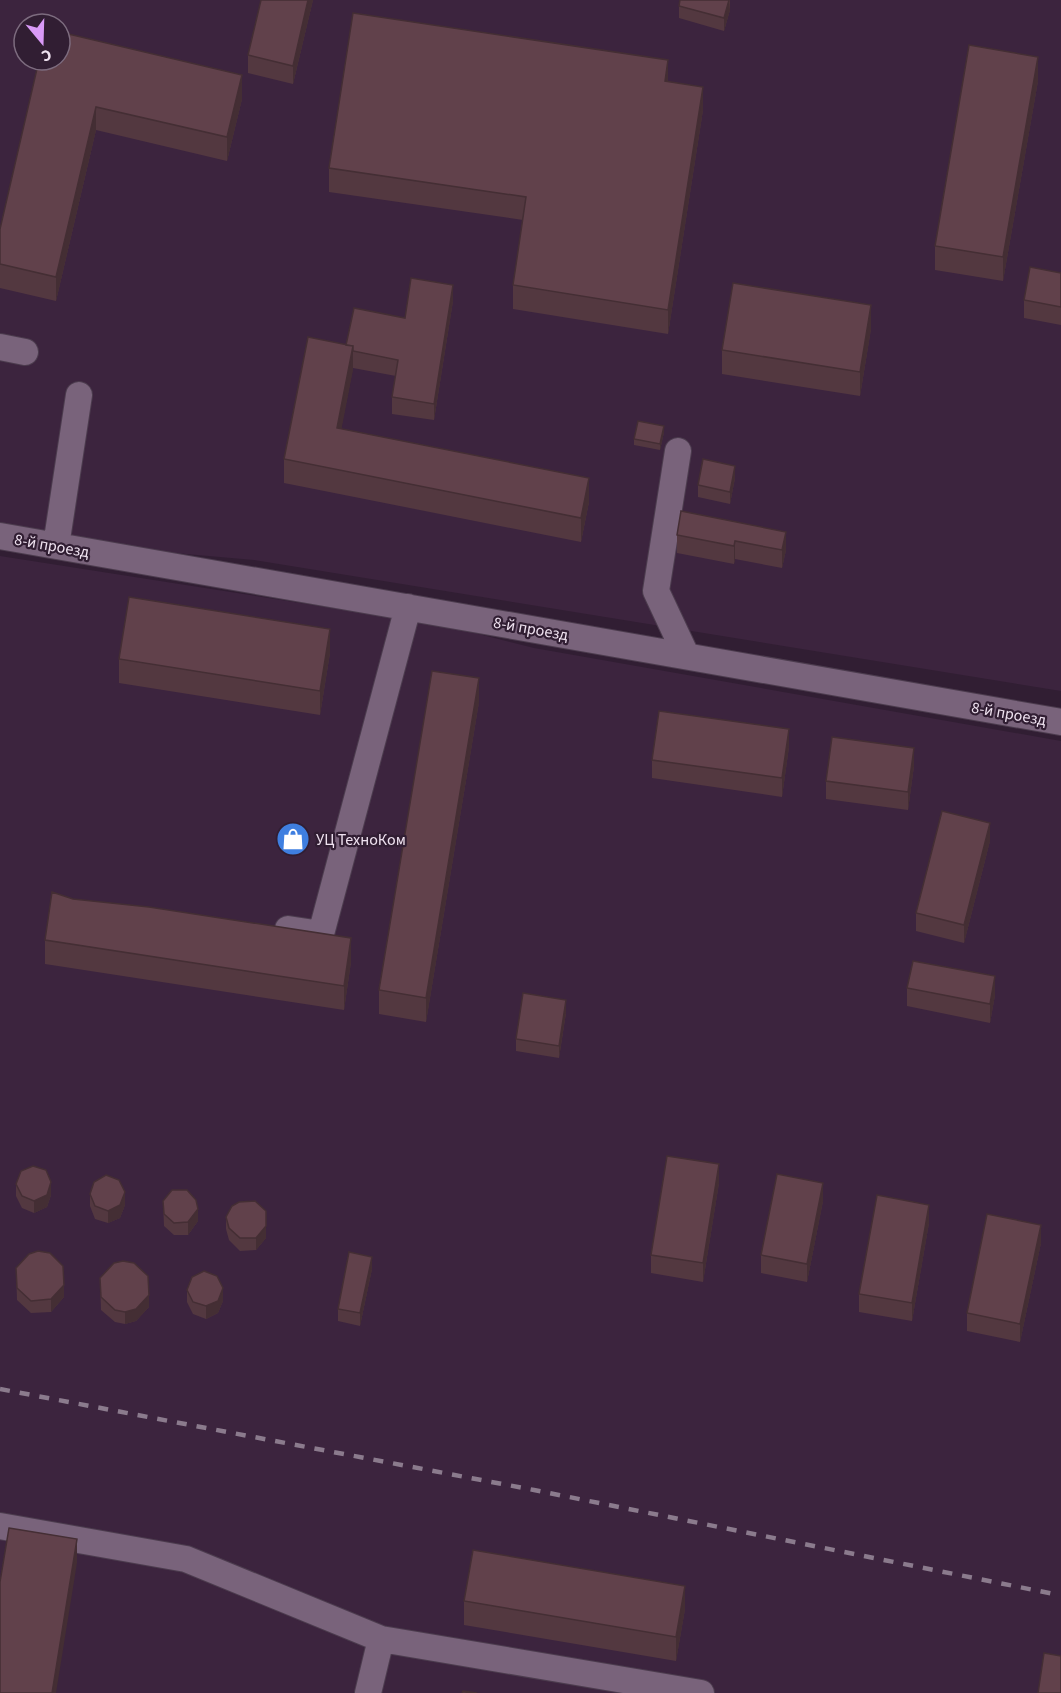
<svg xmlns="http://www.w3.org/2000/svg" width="1061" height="1693" viewBox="0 0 1061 1693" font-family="'Source Sans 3',sans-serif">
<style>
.built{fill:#3c243e;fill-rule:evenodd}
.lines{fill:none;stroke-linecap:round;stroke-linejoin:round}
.minor-casing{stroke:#4c3c4e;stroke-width:28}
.minor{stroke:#79637b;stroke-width:26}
.rail{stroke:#8b7b8d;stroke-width:4.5;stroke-dasharray:10 10;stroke-linecap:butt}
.wall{fill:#533840}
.shaded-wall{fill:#442e34}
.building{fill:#61414b;stroke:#442e34;stroke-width:1.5}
.labels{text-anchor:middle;stroke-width:4.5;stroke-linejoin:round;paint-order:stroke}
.street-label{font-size:16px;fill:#efe2f0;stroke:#311e33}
.poi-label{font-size:16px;fill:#efe2f0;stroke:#311e33;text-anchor:start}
</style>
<rect width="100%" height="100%" fill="#311e33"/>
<path class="built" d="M0,0h1061v691l-807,-131 -159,-14 -95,-16zM24,24h36v36h-36z
M0,556l447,70 87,22 527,93v952h-1061z"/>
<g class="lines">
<defs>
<path id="minor" d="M0,347l25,5
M678,451l-22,140 30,64
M0,536l1061,186
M56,546l23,-151
M288,929l33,5 87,-327
M0,1526l186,33 195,80 320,54
M368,1693l13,-54"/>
</defs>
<use href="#minor" class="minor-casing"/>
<use href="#minor" class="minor"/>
<path class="rail" d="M0,1389l534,101 525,105"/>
</g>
<path class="wall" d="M261,0h52l-20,84 -45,-11v-18z
M730,0v10l-6,21 -45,-13v-12z
M39,60l203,39 -15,62 -131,-31 -40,171 -56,-13v-59z
M668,81l35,29 -35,224 -155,-25v-24l10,-65 -194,-28v-24z
M1038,81l-35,200 -68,-11v-24z
M1061,273v52l-37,-7v-18z
M453,301l-19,119 -42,-6v-17l4,-21 -43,-8 -12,61 248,73 -8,40 -297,-59v-24l62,-114 59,-27z
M871,329l-11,67 -138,-22v-24z
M664,432l-4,18 -26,-5v-6z
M735,478l-5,26 -32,-7v-12z
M681,511l105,39 -4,18 -47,-9 -1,5 -57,-11v-18z
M330,653l-10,62 -201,-32v-24z
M479,702l-53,320 -47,-8v-24z
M789,747l-7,50 -130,-19v-18z
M914,766l-6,44 -82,-11v-18z
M990,841l-26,102 -48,-12v-18z
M73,899l278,63 -7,48 -299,-46v-24z
M907,988l88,7 -5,28 -83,-17z
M566,1013l-7,45 -43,-7v-12z
M719,1183l-16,99 -52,-9v-18z
M16,1184l35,11 -4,12 -13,6 -12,-5 -6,-12z
M90,1194l35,11 -5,13 -12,5 -13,-4 -5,-13z
M163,1201l35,20 -10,14h-14l-10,-9z
M823,1201l-16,81 -46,-9v-18z
M226,1217l40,21 -10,12 -16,1 -11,-11 -3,-11z
M929,1223l-17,98 -53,-9v-18z
M1041,1243l-21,99 -53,-11v-18z
M16,1268l48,29 -13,15 -20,1 -14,-13z
M372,1269l-12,57 -22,-5v-12z
M100,1278l49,29 -13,14 -11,3 -10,-2 -14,-12z
M187,1290l36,11 -5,12 -12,6 -13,-5 -6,-12z
M464,1601l221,8 -9,52 -212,-36z"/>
<path class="shaded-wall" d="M308,0h5l-20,84v-18z
M729,0l1,10 -6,21v-13z
M1038,57v24l-35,200v-24z
M668,60v24l-3,-3z
M242,75v24l-15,62v-24z
M703,87v23l-35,224v-24z
M96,107v23l-40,171v-24z
M453,285v16l-19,119v-16z
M871,305v24l-11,67v-24z
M353,346v24l-16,82v-24z
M664,426v6l-4,18v-6z
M735,466v12l-5,26v-12z
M589,478v24l-8,40v-24z
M786,532v18l-4,18v-18z
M735,541v18l-1,5v-18z
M330,629v24l-10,62v-24z
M479,678v24l-53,320v-24z
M789,729v18l-7,50v-19z
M914,748v18l-6,44v-18z
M990,823v18l-26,102v-18z
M351,938v24l-7,48v-24z
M995,976v19l-5,28v-19z
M566,1000v13l-7,45v-12z
M719,1164v19l-16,99v-19z
M51,1182v13l-4,12 -13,6v-12z
M823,1183v18l-16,81v-18z
M125,1192v13l-5,13 -12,5v-12z
M929,1205v18l-17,98v-18z
M198,1209v12l-10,14v-13z
M1041,1225v18l-21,99v-18z
M266,1226v12l-10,12v-12z
M372,1257v12l-12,57v-13z
M64,1285v12l-13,15v-13z
M223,1288v13l-5,12 -12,6v-13z
M149,1295v12l-13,14 -11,3v-12z
M77,1539v24l-21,130h-4z
M685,1586v23l-9,52v-24z"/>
<path class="building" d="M261,0h47l-15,66 -45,-11z
M680,0h49l-5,18 -45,-12z
M353,13l315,47 -3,21 38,6 -35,223 -155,-25 13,-88 -197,-29z
M60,32l182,43 -15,62 -131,-30 -40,170 -56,-13v-35l39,-169h21z
M969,45l69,12 -35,200 -68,-11z
M1030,267l31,6v34l-37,-7z
M411,278l42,7 -19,119 -42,-7 6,-37 -45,-9v-5l-7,-1 8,-37 51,10z
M733,283l138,22 -11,67 -138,-22z
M308,337l45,9 -16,82 252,50 -8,40 -297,-59z
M638,421l26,5 -4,18 -26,-5z
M703,459l32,7 -5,26 -32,-7z
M681,511l105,21 -4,18 -47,-9 -1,5 -57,-11z
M129,597l201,32 -10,62 -201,-32z
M432,671l47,7 -53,320 -47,-8z
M659,711l130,18 -7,49 -130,-18z
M832,737l82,11 -6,44 -82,-11z
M942,811l48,12 -26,102 -48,-12z
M52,892l21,7 76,8 202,31 -7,48 -299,-46z
M913,961l82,15 -5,28 -83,-16z
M523,993l43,7 -7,46 -43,-7z
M667,1156l52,8 -16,99 -52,-8z
M33,1166l13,4 5,12 -4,13 -13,6 -12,-5 -6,-12 5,-13z
M777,1174l46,9 -16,81 -46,-9z
M106,1175l13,5 6,12 -5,13 -12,6 -13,-5 -5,-12 4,-12z
M172,1190h15l9,10 2,9 -10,13 -14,1 -10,-9 -1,-13z
M877,1195l52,10 -17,98 -53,-9z
M255,1201l11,10v15l-10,12h-16l-11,-10 -3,-11 6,-11 7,-4z
M987,1214l54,11 -21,99 -53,-11z
M38,1251l12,2 13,13 1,19 -13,14 -20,2 -14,-13 -1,-20 13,-14z
M349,1252l23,5 -12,56 -22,-4z
M123,1261l11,2 14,13 1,19 -13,14 -11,3 -10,-2 -14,-13 -1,-19 14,-15z
M204,1271l13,5 6,12 -5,13 -12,5 -13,-4 -6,-12 5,-13z
M9,1528l68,11 -25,154h-52v-111z
M473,1550l212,36 -9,51 -212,-36z
M1044,1653l17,3v37h-23z
M463,1691l14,2h-15z"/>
<defs>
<symbol id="shop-disc" viewBox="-11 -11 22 22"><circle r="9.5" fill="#3f7fe0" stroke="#311e33"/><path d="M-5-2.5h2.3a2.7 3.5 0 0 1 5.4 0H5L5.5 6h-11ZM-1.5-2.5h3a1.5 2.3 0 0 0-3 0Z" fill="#fff"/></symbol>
</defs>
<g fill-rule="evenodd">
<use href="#shop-disc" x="274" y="820" width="38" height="38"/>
</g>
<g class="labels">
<g class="street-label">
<text transform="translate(52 545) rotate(10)" y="6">8-й проезд</text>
<text transform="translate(531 628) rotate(10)" y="6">8-й проезд</text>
<text transform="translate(1009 713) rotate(10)" y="6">8-й проезд</text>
</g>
<g class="poi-label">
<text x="316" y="845">УЦ ТехноКом</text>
</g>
</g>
<g transform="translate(42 42) rotate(161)"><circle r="28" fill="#311e33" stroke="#7d6c7f" stroke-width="1.5"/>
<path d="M0-4.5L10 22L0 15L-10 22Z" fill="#d99af7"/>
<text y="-9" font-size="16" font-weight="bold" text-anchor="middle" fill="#efe2f0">С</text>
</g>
</svg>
